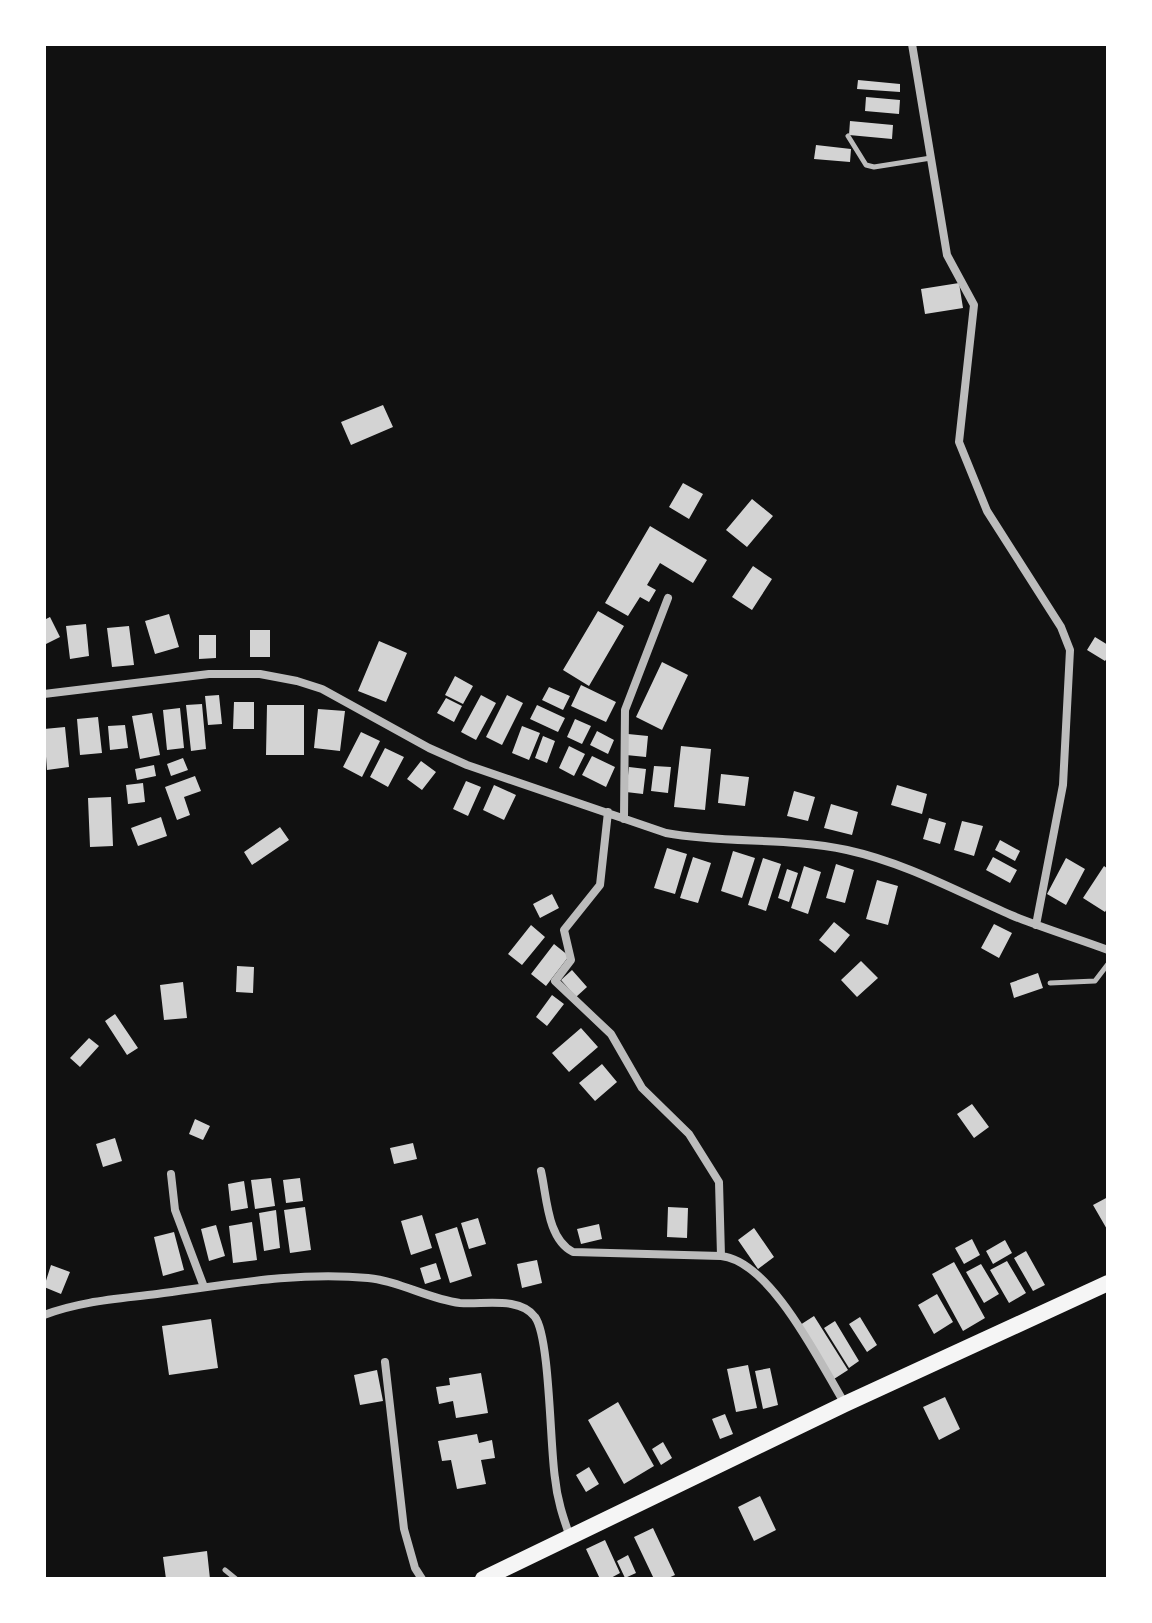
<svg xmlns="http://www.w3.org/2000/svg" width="1152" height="1623" viewBox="0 0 1152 1623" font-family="'Golos Text',sans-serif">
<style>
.building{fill:#d3d3d3}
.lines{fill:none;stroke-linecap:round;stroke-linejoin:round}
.service{stroke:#bcbcbc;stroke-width:5}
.minor{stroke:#bcbcbc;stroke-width:8}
.primary{stroke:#f5f5f5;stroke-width:16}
</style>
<rect width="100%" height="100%" fill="#111"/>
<path class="building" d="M858,80l42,4v8l-43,-3z
M866,97l34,3 -1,14 -34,-3z
M850,121l43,4 -1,14 -43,-4z
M816,145l35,4 -1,13 -36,-3z
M959,283l4,25 -38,6 -4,-25z
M383,405l10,22 -42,18 -10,-23z
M683,483l20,11 -14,25 -20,-12z
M752,499l21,17 -26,31 -21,-17z
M650,526l57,34 -14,23 -33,-20 -13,22 9,5 -7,12 -9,-5 -12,19 -23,-13z
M753,566l19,13 -20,31 -20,-13z
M598,611l26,15 -35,60 -26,-16z
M169,614l10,33 -24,7 -10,-33z
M50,617l10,20 -16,8v-25z
M86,624l3,32 -19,3 -4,-33z
M129,626l5,39 -22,2 -5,-39z
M250,630h20v27h-20z
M199,635h17v23l-17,1z
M1095,637l13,8v12l-3,4 -18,-11z
M379,641l28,12 -21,49 -28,-11z
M662,662l26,13 -26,55 -26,-13z
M455,676l18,10 -10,18 -18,-9z
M581,685l35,17 -10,20 -35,-16z
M549,687l21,9 -7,14 -21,-10z
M219,695l3,29 -14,1 -3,-29z
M481,695l15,8 -20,37 -15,-8z
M507,695l16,8 -21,42 -16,-8z
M446,698l16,8 -8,16 -17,-9z
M234,702h20v27h-21z
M202,704l4,45 -15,2 -5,-46z
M267,705h37v50h-38z
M537,705l28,13 -7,14 -28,-13z
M180,708l4,40 -17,2 -4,-40z
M318,709l27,2 -5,40 -26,-3z
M152,713l8,42 -20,4 -8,-43z
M98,717l4,36 -22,2 -3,-36z
M575,719l16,7 -9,18 -15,-7z
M125,725l3,23 -18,2 -2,-24z
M522,726l18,7 -11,27 -17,-7z
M65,727l4,40 -22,3 -3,-41z
M597,731l17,9 -6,14 -18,-9z
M361,732l19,9 -18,36 -19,-10z
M628,734l20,2 -2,21 -20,-2z
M543,736l12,5 -8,22 -12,-5z
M569,746l16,8 -11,22 -15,-8z
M681,746l30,3 -6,61 -31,-3z
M385,748l19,9 -16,30 -18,-10z
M592,756l23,11 -9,20 -24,-12z
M183,758l5,12 -17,6 -4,-12z
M421,761l15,11 -14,18 -15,-11z
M154,765l2,11 -19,4 -2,-11z
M654,766l17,1 -3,26 -17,-2z
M629,767l17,2 -3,25 -17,-2z
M721,774l28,3 -4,29 -27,-3z
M195,776l6,15 -17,6 6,18 -13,5 -12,-33z
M466,781l15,6 -13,29 -15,-7z
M143,783l2,19 -17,2 -2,-19z
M494,785l22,10 -12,25 -21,-10z
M897,785l30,9 -5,20 -31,-9z
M794,791l21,6 -7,24 -21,-5z
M111,797l2,49 -23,1 -2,-49z
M831,804l27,8 -6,23 -28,-7z
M161,817l6,19 -29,10 -7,-18z
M929,818l17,5 -6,21 -17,-5z
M962,821l21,5 -9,30 -20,-6z
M280,827l9,13 -37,25 -8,-13z
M1000,840l20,11 -5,10 -20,-11z
M667,848l20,6 -12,40 -21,-6z
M733,851l22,7 -13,40 -21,-7z
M693,857l18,6 -13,40 -18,-5z
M993,857l24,13 -7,13 -24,-13z
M763,858l18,6 -15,47 -18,-6z
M1066,858l19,11 -19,36 -19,-11z
M836,864l18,6 -9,33 -19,-5z
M804,866l17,6 -13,42 -17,-6z
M1104,866l4,3v38l-3,5 -22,-14z
M787,869l11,4 -9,29 -11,-4z
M877,880l21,6 -10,39 -22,-6z
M552,894l7,14 -19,10 -7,-14z
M834,922l16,13 -15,18 -16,-13z
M994,924l18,9 -13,25 -18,-10z
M531,925l14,12 -23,28 -14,-11z
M554,944l15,12 -23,30 -15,-12z
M861,961l17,17 -21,19 -16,-17z
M237,966l17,1 -1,26 -17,-1z
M572,970l15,17 -11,10 -15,-17z
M1038,973l5,15 -29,10 -4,-15z
M183,982l4,36 -23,2 -4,-35z
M552,995l12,9 -17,22 -11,-9z
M115,1014l23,34 -11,7 -22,-34z
M581,1028l17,19 -29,25 -17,-19z
M89,1038l10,8 -19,21 -10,-9z
M602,1064l15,18 -22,19 -16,-18z
M972,1104l17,23 -15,11 -17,-24z
M195,1119l15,7 -7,14 -14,-6z
M115,1138l7,23 -19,6 -7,-23z
M413,1143l4,16 -23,5 -4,-16z
M271,1178l4,28 -20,3 -4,-29z
M300,1178l3,23 -17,2 -3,-23z
M244,1181l4,27 -17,3 -3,-27z
M1108,1197v34l-15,-26z
M305,1207l6,43 -21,3 -6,-43z
M668,1207l20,1 -1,30 -20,-1z
M276,1210l4,38 -16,3 -5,-38z
M422,1215l10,33 -21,7 -10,-34z
M478,1218l8,26 -17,5 -8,-26z
M252,1222l5,38 -24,3 -4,-37z
M599,1224l3,15 -21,5 -4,-15z
M216,1225l9,31 -16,5 -8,-32z
M457,1227l15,49 -22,7 -15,-49z
M754,1228l20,29 -16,12 -20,-29z
M174,1232l10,38 -21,6 -9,-39z
M972,1239l8,16 -16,9 -9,-16z
M1005,1240l7,13 -19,11 -7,-13z
M1026,1251l19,34 -12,6 -19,-33z
M537,1260l5,23 -20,5 -5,-24z
M1007,1261l19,32 -17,10 -19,-33z
M954,1262l31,56 -22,13 -31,-57z
M436,1263l5,16 -16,5 -5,-16z
M981,1264l18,30 -15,9 -18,-31z
M51,1265l19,7 -9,22 -17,-7z
M937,1294l16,28 -19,12 -16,-29z
M814,1316l34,54 -14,9 -34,-54z
M860,1317l17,28 -10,7 -18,-28z
M211,1319l7,49 -49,7 -7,-49z
M835,1321l24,40 -10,7 -25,-40z
M748,1365l9,43 -21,4 -9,-43z
M770,1368l8,37 -15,4 -8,-38z
M377,1370l6,31 -23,4 -6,-30z
M481,1373l7,40 -32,5 -3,-17 -14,3 -3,-17 14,-2 -1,-7z
M945,1397l15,32 -21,11 -16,-33z
M618,1402l36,64 -30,18 -36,-64z
M725,1414l8,20 -13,5 -8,-20z
M477,1434l2,9 13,-3 3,18 -14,2 5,24 -29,5 -6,-29 -9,1 -4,-20z
M663,1442l9,16 -11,7 -9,-16z
M589,1467l10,17 -13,8 -10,-17z
M760,1496l16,34 -22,11 -16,-34z
M653,1528l22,47 -9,4h-12l-20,-42z
M605,1540l15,33 -11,6h-9l-14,-30z
M207,1551l3,28h-44l-3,-22z
M628,1555l8,18 -11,5 -8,-17z"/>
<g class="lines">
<path class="service" d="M848,136l18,29 8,2 57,-9
M1050,983l45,-2 13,-17
M225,1570l11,9"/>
<path class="minor" d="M912,44l35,211 27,50 -15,137 28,69 74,116 9,23 -7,135 -27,140
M44,694l165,-20h51l37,7 25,8 107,59 38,17 199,68c60,11 121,4 181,17 59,13 109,41 164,65 31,13 65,23 97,35
M608,812l-8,73 -36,45 7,30 -16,21 56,53 31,54 47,46 30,48 2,74
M624,819l1,-109 43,-112
M541,1171c6,26 6,68 32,81l148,4c50,5 99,107 124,148
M171,1174l4,36 29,77
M44,1315c37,-14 74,-16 113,-21 68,-9 141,-23 211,-16 32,3 60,21 92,25 23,2 60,-7 75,14 15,20 15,130 20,161 2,21 8,39 15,59
M385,1362l19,167 11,39 7,11"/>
<path class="primary" d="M483,1579l362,-175 263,-121"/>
</g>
<rect width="1152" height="1623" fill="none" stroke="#ffffff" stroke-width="92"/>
</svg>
